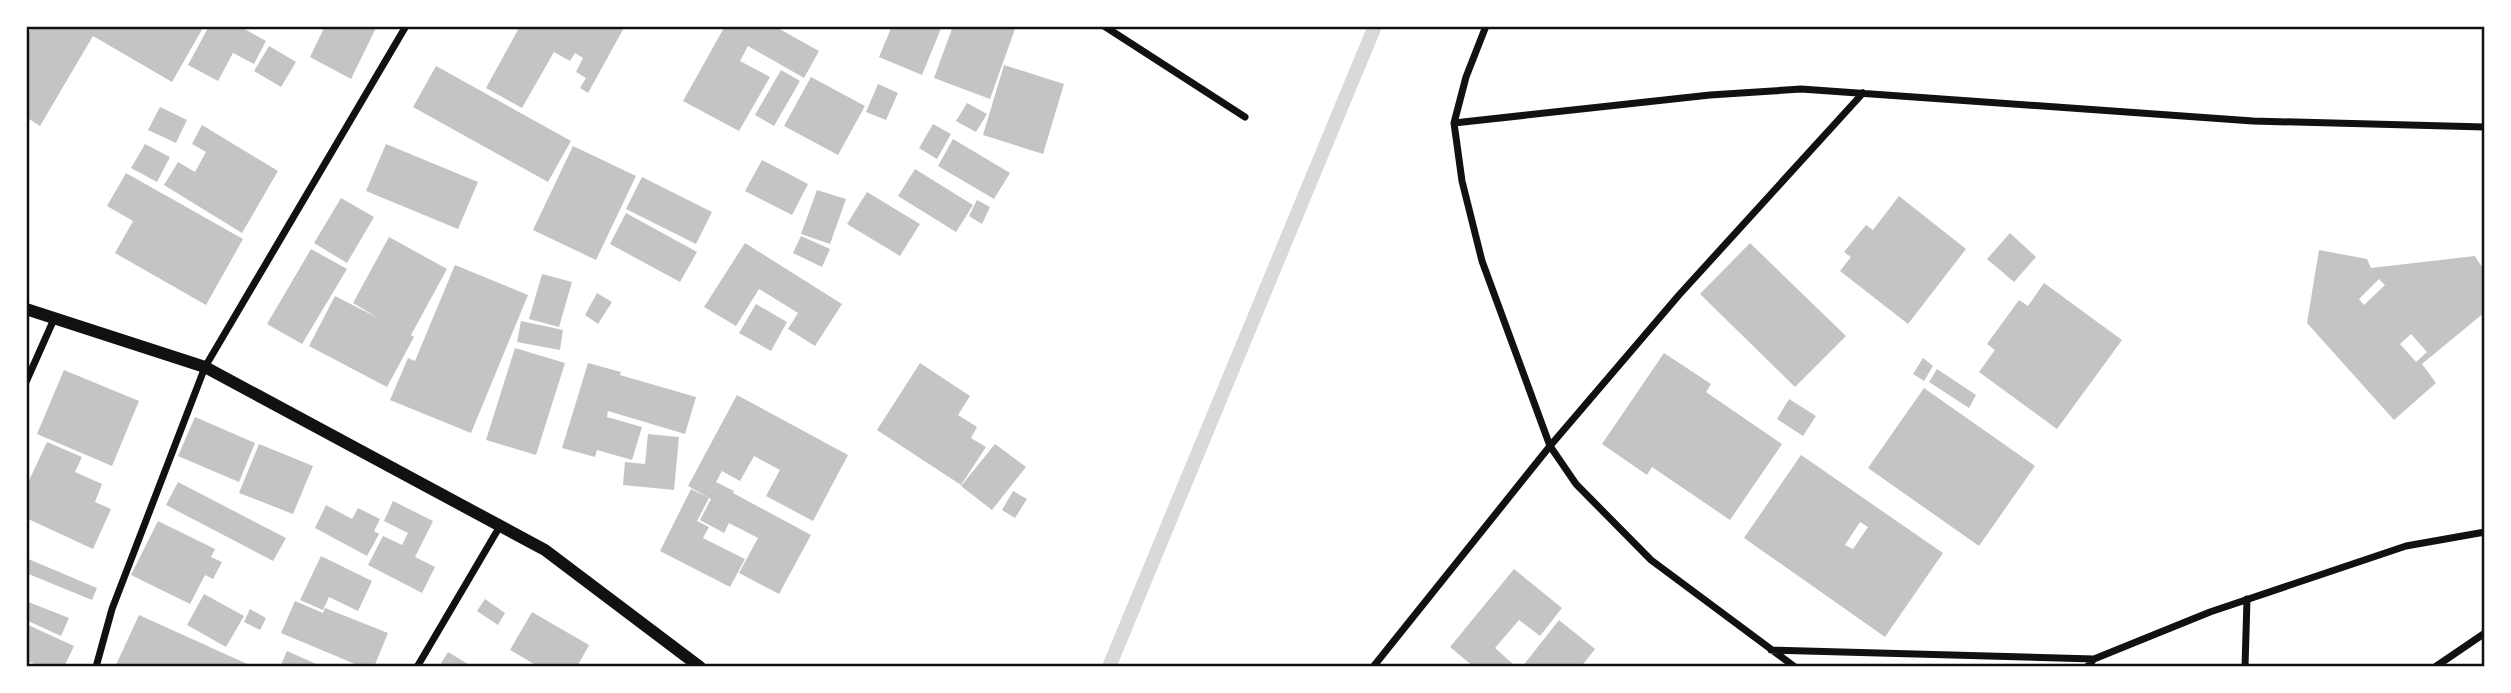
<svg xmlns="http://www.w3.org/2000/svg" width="2511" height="693" viewBox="0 0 2511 693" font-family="'Fira Sans Condensed',sans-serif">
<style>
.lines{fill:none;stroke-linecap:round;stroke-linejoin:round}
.stream{stroke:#d9d9d9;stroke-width:14}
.building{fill:#c4c4c4;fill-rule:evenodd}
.minor{stroke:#111;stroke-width:7}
.tertiary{stroke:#111;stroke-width:12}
.neatline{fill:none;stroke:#111;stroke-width:2.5}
</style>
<rect width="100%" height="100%" fill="#fff"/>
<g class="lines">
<path class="stream" d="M1109,667l266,-641"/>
</g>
<path class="building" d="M33,26h171l-32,56 -79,-46 -53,90 -14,-9v-80z
M209,26h30l27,15 -12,23 -21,-11 -15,28 -30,-16z
M325,26h52l-26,53 -41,-22z
M520,26h105l-37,67 -8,-5 6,-10 -10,-6 7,-14 -8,-5 -5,8 -16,-9 -32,56 -36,-20z
M725,26h49l45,25 -15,27 -56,-32 -8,15 30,16 -31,54 -56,-30z
M892,26h50l-20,49 -43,-18z
M953,26h63l-26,73 -56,-21z
M269,46l27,16 -15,25 -27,-16z
M1004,65l60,19 -21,70 -60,-19z
M436,66l135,75 -23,41 -135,-75z
M781,70l19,11 -26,45 -19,-11z
M811,77l54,29 -27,49 -54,-29z
M878,84l20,9 -12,27 -20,-8z
M967,103l20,11 -11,18 -20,-11z
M160,107l27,13 -11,23 -28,-13z
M933,124l18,10 -14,25 -18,-11z
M202,125l76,46 -36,62 -78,-48 14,-23 17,10 11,-20 -14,-8z
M953,139l57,34 -16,26 -56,-33z
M145,144l25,13 -13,25 -26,-14z
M386,144l92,38 -20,47 -92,-38z
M573,146l63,30 -40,84 -63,-30z
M762,160l46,24 -16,31 -47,-24z
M915,169l58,36 -17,27 -58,-36z
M126,173l117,66 -37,66 -91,-52 18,-32 -26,-15z
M642,177l70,35 -16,32 -70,-35z
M817,190l29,9 -16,45 -29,-10z
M867,192l53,32 -20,32 -53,-32z
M1899,196l67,53 -58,75 -68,-53 11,-14 -7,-5 22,-27 7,5z
M341,198l33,19 -27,46 -33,-20z
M977,200l13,7 -8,17 -13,-8z
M626,213l71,39 -17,30 -70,-38z
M2010,233l26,24 -22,25 -27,-23z
M801,236l29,13 -8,18 -29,-14z
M389,237l58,32 -36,66 3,2 -27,50 -78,-41 26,-50 43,22 -25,-15z
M745,243l97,61 -27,42 -27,-17 10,-16 -39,-24 -23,37 -32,-19z
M1750,243l96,93 -51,51 -95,-93z
M311,249l36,20 -45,75 -35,-20z
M2319,250l48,9 4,9 104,-12 10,16v40l-63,52 14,19 -42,37 -87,-97zM2379,279l6,6 -21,20 -5,-6zM2411,334l16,18 -11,10 -16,-18z
M455,265l73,30 -57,138 -81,-33 18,-42 7,3z
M542,274l30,8 -13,45 -30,-8z
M2044,283l78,57 -65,89 -78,-57 16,-22 -8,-6 32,-44 9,6z
M597,293l15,9 -14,22 -13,-9z
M756,304l31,18 -16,29 -32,-18z
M521,321l42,9 -3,20 -43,-8z
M515,348l50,15 -29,92 -50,-15z
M1664,353l47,31 -5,8 76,52 -52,76 -78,-53 -5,8 -45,-31z
M1923,358l10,8 -9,15 -11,-7z
M588,363l33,9 -1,3 76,22 -11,37 -77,-23 -1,6 35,10 -10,33 -35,-10 -2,7 -33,-9z
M920,363l50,33 -12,19 19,12 -6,11 15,9 -25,38 -84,-55z
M1937,369l39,26 -7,13 -40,-26z
M64,370l75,31 -27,65 -75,-32z
M1924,388l111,78 -56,80 -111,-78z
M737,395l111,60 -35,66 -47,-25 14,-26 -26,-14 -14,25 -18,-10 -6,11 18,9 -1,2 78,42 -32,59 -40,-21 19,-35 -29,-15 -5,10 -24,-13 11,-21 -23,-13z
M1789,399l27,17 -13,20 -26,-17z
M195,417l60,26 -16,39 -61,-26z
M648,434l31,3 -5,53 -51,-5 2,-23 20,2z
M47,442l35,15 -7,15 27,12 -7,18 16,7 -18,40 -67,-31v-31z
M259,444l54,22 -20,48 -54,-21z
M995,444l31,23 -34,43 -31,-24z
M1801,455l142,98 -58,84 -141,-99zM1860,522l8,5 -15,22 -8,-4z
M178,482l108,56 -13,23 -107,-56z
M691,489l18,9 -12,23 12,6 -6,11 42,21 -15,28 -70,-36z
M1013,491l14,8 -12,19 -13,-8z
M393,501l40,20 -18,36 20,10 -13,26 -54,-28 15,-29 19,9 6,-12 -24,-12z
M326,505l26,14 6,-11 22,11 -6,12 5,3 -12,22 -52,-28z
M158,521l57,28 -4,8 11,5 -9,17 -8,-4 -15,29 -59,-29z
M321,556l51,25 -14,30 -29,-14 -6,13 -23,-10z
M26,558l71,30 -5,12 -66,-27z
M1514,569l48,39 -22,28 -21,-16 -24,28 18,16 -3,3h-36l-24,-20z
M204,594l40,22 -18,31 -39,-22z
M485,599l20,14 -7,12 -21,-14z
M26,601l43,17 -8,18 -35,-16z
M295,601l28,12 2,-5 63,25 -14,34h-12l-81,-34z
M250,609l16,9 -6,12 -16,-8z
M532,612l57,33 -12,22h-38l-29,-17z
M139,615l115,52h-139z
M1559,620l36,29 -14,18h-59z
M26,624l48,22 -10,21h-24l-14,-7z
M287,651l36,16h-43z
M448,652l25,15h-34z"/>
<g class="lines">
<path class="minor" d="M1104,26l141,91
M1486,26l-20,51 -12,46 8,58 20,80 68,185 26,38 75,76 144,107
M1454,123l256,-28 91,-6 452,32 232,6
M26,382l28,-63
M1771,650l323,9
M96,667l16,-58 93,-242 201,-341
M417,667l83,-141
M1373,667l177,-221 129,-151 184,-202
M2087,667l7,-8 116,-47 196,-66 79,-14
M2245,667l2,-68
M2435,667l50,-34"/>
<path class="tertiary" d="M26,309l179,58 340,183 155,117"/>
</g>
<rect width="2511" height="693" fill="none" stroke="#ffffff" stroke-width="56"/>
<rect x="28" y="28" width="2455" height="637" class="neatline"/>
</svg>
